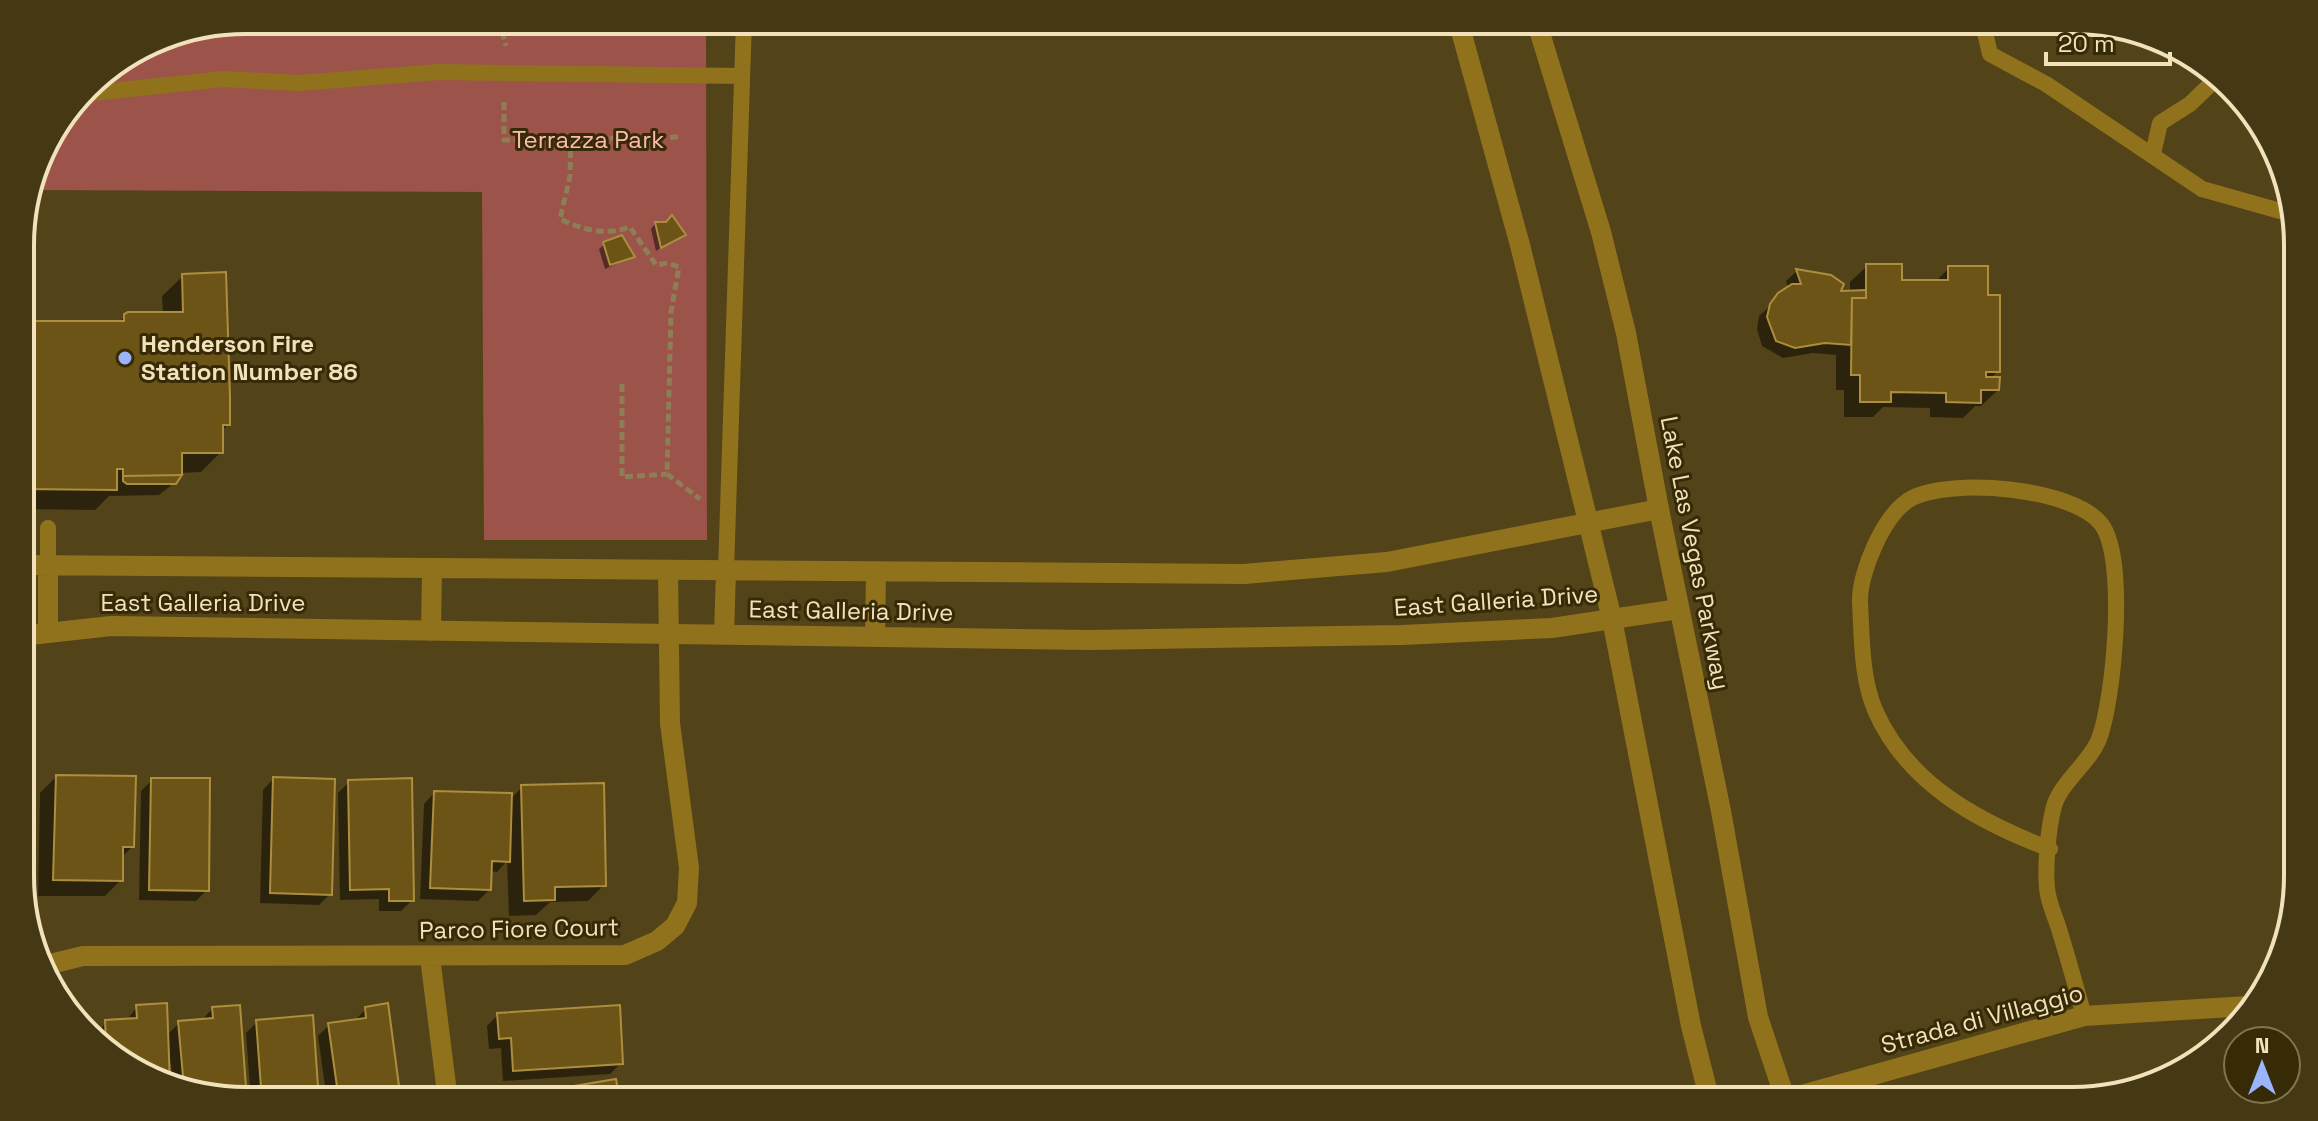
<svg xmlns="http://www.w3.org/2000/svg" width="2318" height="1121" viewBox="0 0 2318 1121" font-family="'Space Grotesk',sans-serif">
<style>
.green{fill:#9c534a}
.shadow{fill:#0007}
.building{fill:#6b5416;stroke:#ad8e3e;stroke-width:2}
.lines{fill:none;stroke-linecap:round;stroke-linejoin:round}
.path{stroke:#8e7e55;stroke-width:5;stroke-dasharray:8 4;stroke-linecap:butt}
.service{stroke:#90721d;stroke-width:16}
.minor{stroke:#90721d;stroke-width:20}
.tertiary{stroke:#90721d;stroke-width:20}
.secondary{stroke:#90721d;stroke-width:20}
.poi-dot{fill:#9ab5fd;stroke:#362a07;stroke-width:3}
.labels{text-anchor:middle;stroke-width:6;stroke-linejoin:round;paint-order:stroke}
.park-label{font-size:24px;fill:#febab0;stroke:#362a07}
.poi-label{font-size:24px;font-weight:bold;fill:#f2e2bc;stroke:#362a07;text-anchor:start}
.street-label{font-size:24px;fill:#f2e2bc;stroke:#362a07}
.rim{fill:none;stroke:#f2e2bc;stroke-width:4}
</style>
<rect width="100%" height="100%" fill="#534319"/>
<path class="green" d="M245,20h461l1,520h-223l-2,-348 -451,-2 12,-44 53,-70 63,-39z"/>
<path class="shadow" d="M666,223l17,11 -27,17 -5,-22 4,-5z
M605,244l27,13 -27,12 -6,-20z
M1867,266l33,16h35l14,-14 37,29 12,74 -8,8 8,11 -17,16h-6l-12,12 -33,-1v-9l-47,-1 -10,10h-29v-27h-8v-35l-23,-2 -30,5 -21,-12 -5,-17 2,-13 30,-27 -3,-8 11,-10 41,22h12v-11z
M183,276l45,38v111l-7,6v21l-20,20 -21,1 -6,10 -15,12 -50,1 -14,14 -74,-1v-186h97l7,-7 38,-2 -1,-18z
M56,777l76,70 -11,11v22l-16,16h-67l2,-103z
M273,779l57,115 -11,11 -59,-2 3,-113z
M152,780l55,110 -11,11 -57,-1 2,-109z
M349,782l63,118 -11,11h-22v-12l-39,1 -2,-107z
M522,787l82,98 -16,16 -38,1 -14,13 -27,1 -2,-55 -10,11 -7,-1 -1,19 -11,11 -58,-2 4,-95 10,-11 76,7z
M22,789l10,67 -8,7 4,29 -6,6z
M137,1007l29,29 13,-13 23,-3 10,-11 26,-2 7,94 -73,-17 -1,-21h-4l1,20 -22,-5 -51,-41 11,-15 20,-1z
M366,1009l33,92h-72l-9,-65 11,-11 26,-5z
M498,1015l123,48 -11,11 -107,7 -2,-33 -12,1 -2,-23z
M257,1022l60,79h-66l-5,-68z"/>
<path class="building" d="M672,215l14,20 -25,13 -6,-26h11z
M622,235l13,22 -25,8 -7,-23z
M1866,264h36v16h46v-14h40v29h12v77h-14v5h14l-1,13h-18v13l-35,-1v-9l-55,-1v10h-31v-27h-9l1,-77h14z
M1796,269l35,6 13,9 -3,7 25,-1v8h-14l-1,47 -26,-2 -30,5 -19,-7 -9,-24 3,-13 8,-11 14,-9h9z
M226,272l4,125v28h-7v28h-41v22l-59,1v-7h-6v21l-96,-1v-168h103v-7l4,-2h55l-1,-38z
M182,475l-6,9h-49l-4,-3v-5z
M56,775l80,1 -2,71h-11v34l-70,-1z
M273,777l62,2 -3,116 -62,-2z
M151,778h59l-1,113 -60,-1z
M412,778l2,123h-25v-12l-39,1 -2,-110z
M22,780l12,76 -9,1 6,36 -9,1z
M604,783l2,103 -51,1v13l-31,1 -3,-116z
M434,791l78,2 -2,69 -18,-1 -1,29 -61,-2z
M167,1003l3,81 -24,-6 -40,-32 -1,-26 32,-2 -1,-13z
M388,1003l13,98h-62l-11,-78 38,-5 -1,-11z
M240,1005l7,96 -63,-14 -6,-66 35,-3 -1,-11z
M620,1005l3,59 -110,7 -2,-33 -12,1 -2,-26z
M313,1015l6,86h-57l-6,-81z
M616,1079l4,22h-99l-1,-6z"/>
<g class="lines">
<path class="path" d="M499,20l7,26
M153,40l117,-20
M504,102v38l174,-3
M571,138l-1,38 -10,43c24,11 44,17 70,8l26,38 12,-2 11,4 -8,45 -4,162 33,25
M622,384v93l45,-3"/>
<path class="service" d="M1982,20l8,34 56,30 156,105 78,22h14
M83,94l140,-15 76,4 140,-11 303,4
M2153,154l7,-31 30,-19 26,-25
M48,528v37
M726,571l18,-551
M2050,849c-71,-27 -143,-65 -175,-139 -14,-33 -13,-73 -15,-108 -1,-29 24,-89 52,-104 39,-20 162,-11 190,27 25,36 12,174 -3,214 -10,25 -41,45 -46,71 -5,22 -8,56 -6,78 1,14 8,28 12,41 9,29 17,58 25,87"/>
<path class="minor" d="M430,957l18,144
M46,965l37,-9 542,-1 32,-14 18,-15 12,-23 2,-35 -19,-145 -2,-153
M1780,1101l304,-85 164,-10"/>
<path class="tertiary" d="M1458,20l62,225 92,374 67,-10
M1536,20l65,212 25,101 33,176"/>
<path class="secondary" d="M21,565l1223,9 143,-12 272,-53 62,302 37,206 28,84
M431,631l1,-62
M48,633v-68
M724,635l2,-64
M21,636l90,-10 979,14 312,-5 150,-7 60,-9 79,407 19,75
M875,637l1,-65"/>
</g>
<circle class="poi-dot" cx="125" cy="358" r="8"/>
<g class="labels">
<g class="park-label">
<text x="588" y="148">Terrazza Park</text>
</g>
<g class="poi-label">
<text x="141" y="352">Henderson Fire<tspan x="141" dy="28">Station Number 86</tspan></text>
</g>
<g class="street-label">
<text transform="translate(1695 553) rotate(79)" y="8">Lake Las Vegas Parkway</text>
<text transform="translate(1496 601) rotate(-4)" y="8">East Galleria Drive</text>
<text x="203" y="611">East Galleria Drive</text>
<text transform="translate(851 611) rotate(1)" y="8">East Galleria Drive</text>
<text transform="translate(519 929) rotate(-1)" y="8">Parco Fiore Court</text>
<text transform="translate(1982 1019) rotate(-15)" y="8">Strada di Villaggio</text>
</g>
</g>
<path d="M0 0H2318V1121H0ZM245 34H2073A211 211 0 0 1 2284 245V876A211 211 0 0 1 2073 1087H245A211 211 0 0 1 34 876V245A211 211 0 0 1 245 34Z" fill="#453915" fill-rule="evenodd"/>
<path class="rim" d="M245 34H2073A211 211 0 0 1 2284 245V876A211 211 0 0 1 2073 1087H245A211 211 0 0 1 34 876V245A211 211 0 0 1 245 34Z"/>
<g transform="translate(2262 1065)"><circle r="38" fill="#362a07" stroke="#81744f" stroke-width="2"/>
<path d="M0-6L14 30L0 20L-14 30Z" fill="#9ab5fd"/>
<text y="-12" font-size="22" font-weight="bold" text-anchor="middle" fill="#f2e2bc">N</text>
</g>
<path d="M2046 52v12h124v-12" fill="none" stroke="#f2e2bc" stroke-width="4"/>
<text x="2058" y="52" font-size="24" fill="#f2e2bc" stroke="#362a07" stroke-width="6" paint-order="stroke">20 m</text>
</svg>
